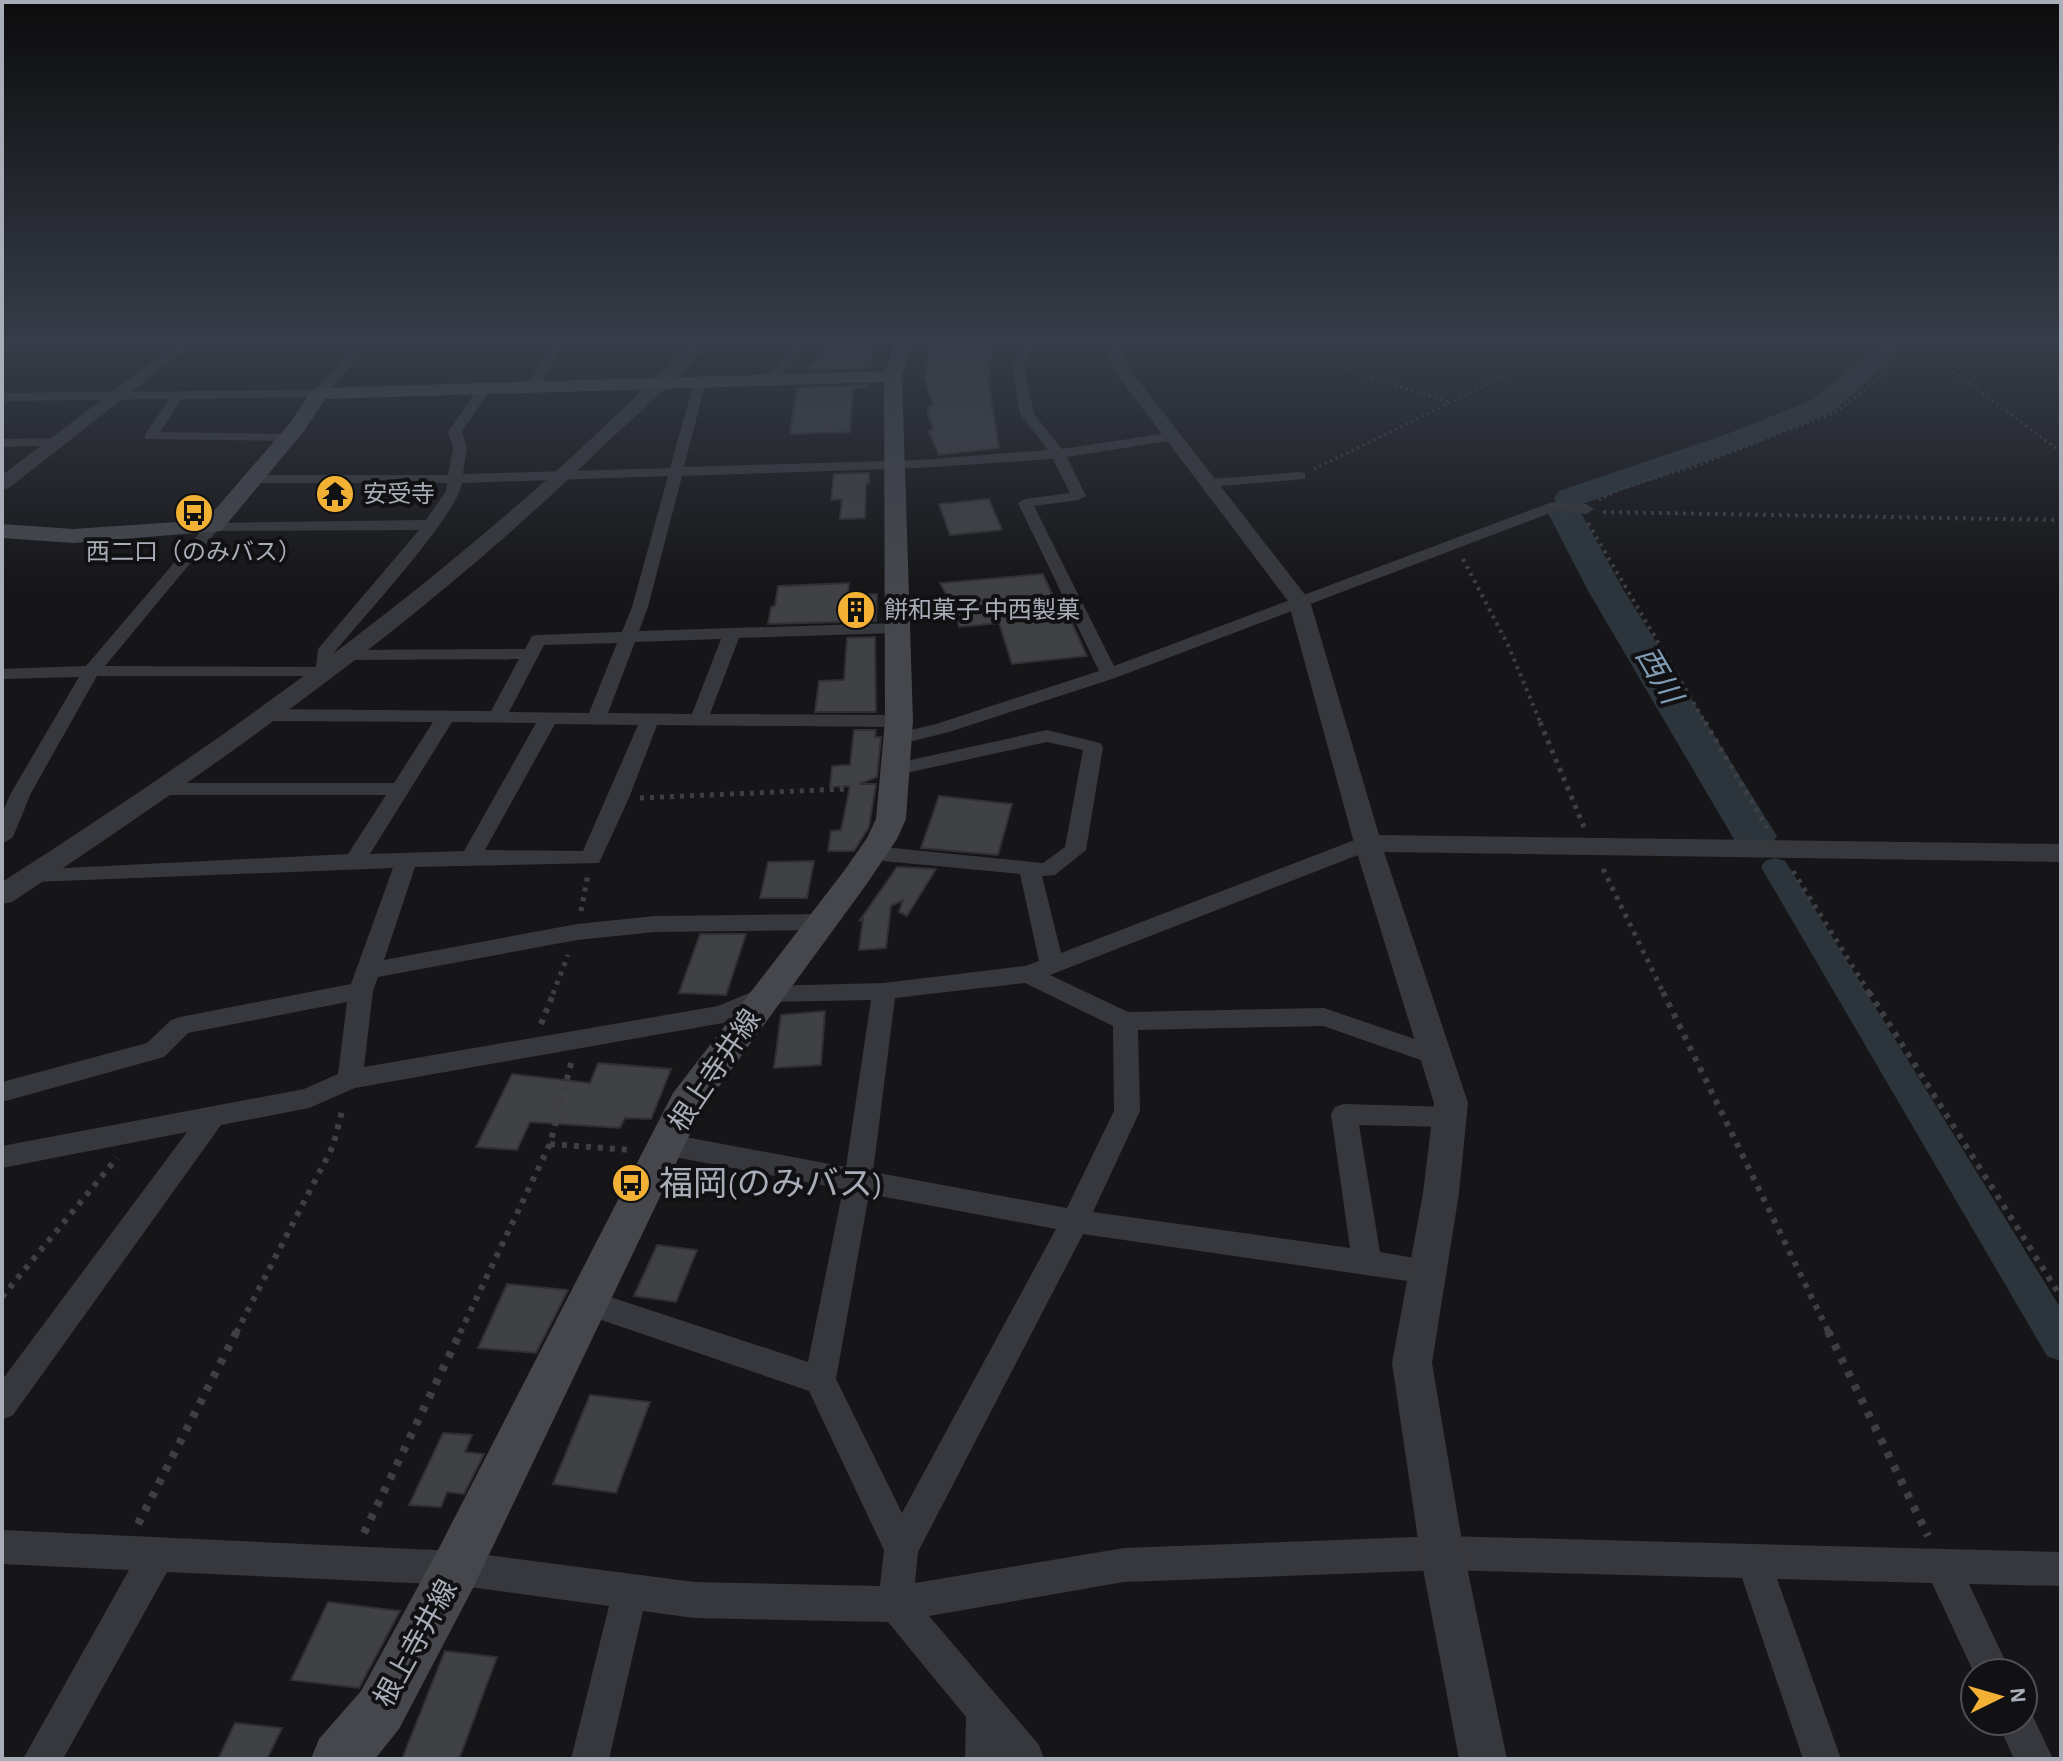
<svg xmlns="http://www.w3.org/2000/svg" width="2063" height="1761" viewBox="0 0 2063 1761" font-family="'Alegreya Sans','Noto Sans JP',sans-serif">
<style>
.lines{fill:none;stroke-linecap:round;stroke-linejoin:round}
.canal{fill:#2c353c;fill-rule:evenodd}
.river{fill:#2c353c;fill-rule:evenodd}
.building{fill:#404145;stroke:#303034;stroke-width:2}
.path-far4{stroke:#3d3f44;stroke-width:3;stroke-dasharray:2 4;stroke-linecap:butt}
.path-far3{stroke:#3d3f44;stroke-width:4;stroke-dasharray:3 5;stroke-linecap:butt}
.path-far2{stroke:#3d3f44;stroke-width:5;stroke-dasharray:4 6;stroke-linecap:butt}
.path-far1{stroke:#3d3f44;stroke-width:6;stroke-dasharray:5 7;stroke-linecap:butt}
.path{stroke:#3d3f44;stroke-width:8;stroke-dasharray:6 9;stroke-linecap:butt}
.minor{fill:#37383d;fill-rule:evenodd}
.tertiary{fill:#37383d;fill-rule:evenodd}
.secondary{fill:#45474d;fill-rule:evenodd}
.labels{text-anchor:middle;stroke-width:8;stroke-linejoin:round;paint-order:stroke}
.far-poi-label{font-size:24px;fill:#a8adb8;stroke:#111113;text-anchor:start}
.street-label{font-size:28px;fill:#a8adb8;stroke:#111113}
.water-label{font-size:30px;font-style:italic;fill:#7f9bb3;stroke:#111113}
.near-poi-label{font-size:34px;fill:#a8adb8;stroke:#111113;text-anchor:start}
</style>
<rect width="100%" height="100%" fill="#161618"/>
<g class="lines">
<path class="canal" d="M1775,858l10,3 4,6 272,442v52l-14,-5 -286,-489 4,-6z"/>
<path class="river" d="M1884,342h29l-81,70 -83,34 -172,60 46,83 154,247 -7,10 -16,4 -16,-4 -151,-257 -39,-76 10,-8 -4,-7 5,-7 168,-57 85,-34z"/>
</g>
<path class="building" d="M829,342h42l1,23 -3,3 -64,2z
M937,345l57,2 -6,33 11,68 -60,7 -11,-24 6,-1 -6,-15v-9h5l-8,-29 5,-30z
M868,385v3h-15l-3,44 -60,2 7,-46z
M869,473v10h-3l-1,35 -25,1 2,-20 -11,1 3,-26z
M989,499l13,31 -52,5 -11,-31z
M1043,574l12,27h7l25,55 -75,8 -13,-41 -40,4 -4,-17 -15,-27z
M849,583l-1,12 29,-1 -1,27 -108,3 3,-17 4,-1 3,-20z
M875,637l1,75h-61l4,-31 25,-1 3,-42z
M854,730h22l-1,7h6l-4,40 -18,7h17l-7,43 -15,24h-26l3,-20 10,-1 9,-44 -20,1 2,-21 18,-1z
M939,796l73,8 -14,51 -77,-7z
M814,861l-7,37h-47l8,-36z
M897,867l39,2 -29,47 -8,-4 4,-12 -12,6 -5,42 -27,2 4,-31 -3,1z
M700,934h46l-20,61 -47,-2z
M825,1011l-4,54 -47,3 7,-53z
M598,1063l73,6 -20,50 -26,-1 -5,10 -90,-6 -13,28 -41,-3 36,-73 78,9z
M657,1245l40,5 -21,52 -42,-6z
M507,1284l61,6 -32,63 -58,-5z
M590,1395l60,7 -34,91 -63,-9z
M443,1433l29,2 -7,17 19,2 -20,40 -17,-2 -6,15 -32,-2z
M328,1602l72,9 -41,77 -68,-8z
M445,1651l52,6 -38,102h-57z
M235,1723l47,5 -15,31h-49z"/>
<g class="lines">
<path class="path-far4" d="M1257,342l193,60
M1920,346l141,106
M1314,469l261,-127
M1599,500l24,-12 76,-23 137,-53 89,-70"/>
<path class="path-far3" d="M1603,512l458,8
M1588,523l118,201
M1463,559l45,86 33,79"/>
<path class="path-far2" d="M1540,722l44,105
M1705,722l62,106
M640,798l226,-10
M1603,869l61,125
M1793,871l77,123
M581,911l7,-37
M553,994l15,-39"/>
<path class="path-far1" d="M1663,992l166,341
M1869,992l192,305
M541,1024l13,-32
M550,1144l81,6
M2,1297l115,-139
M236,1333l97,-187 10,-39
M460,1333l90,-189 22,-84"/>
<path class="path" d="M1828,1331l100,205
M138,1524l99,-193
M364,1533l97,-202"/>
<path class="minor" d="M359,342h12l-47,55 -142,2 -22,33 134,2 2,3 -7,4 -143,-2 -2,-3 25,-37 -167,2v-8l313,-3z
M551,342h12l-25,48h-10l-1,-3z
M798,342h12l-34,40h-8v-6z
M1022,342h12l-10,25 10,47 28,35 112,-17 7,4 -7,4 -107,17 19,39 -7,4 -45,6 80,160 438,-164 34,2 8,5 -8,5 -28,-4 -443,168 -166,54 -52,13 -7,-2 -3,-4 3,-4 46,-11 163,-53 -81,-168 7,-4 45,-6 -17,-34 -134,9 -237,8 -34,131 -9,24 257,-8 9,5 -9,5 -157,5 -29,76 189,1 10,6 -10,6 -242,-2 -28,73 -30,65 -184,4 -31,93 193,-36 78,-8 166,-2 8,3 3,5 -3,5 -8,3 -166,2 -78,8 -199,37 -5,14 -9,76 354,-61 48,-20 118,-3 141,-17 14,-5 -19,-87 -147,-14 -11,-7 11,-7 170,17 22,-16 18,-97 -36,-8 -150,33 -7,-2 -3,-4 3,-4 7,-2 150,-33 53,13 3,4 -17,103 -31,25 -13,1 19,77 299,-115h16l3,5 -3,5 -326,127 78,37 196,-4 123,42 4,7 -4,7 -9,2 -115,-40 -185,4 2,81 -47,101 257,36 -19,-134 4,-7 9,-3 106,3 9,3 4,7 -4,7 -9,3 -91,-2 21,127 58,10 5,9 -5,9 -10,4 -345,-50 -165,318 -3,31 209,-35 318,-12 619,16v34l-92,-2 42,89 -36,2 -43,-92 -155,-4 64,180h-38l-61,-181 -300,-8 -318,12 -195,34 110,129 5,14h-79l1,-42 -78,-95 -194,-4 -51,-7 -34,148h-38l38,-153 -153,-21 -289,-13 -104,187h-40l106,-189 -127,-6v-34l454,21 238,31 186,4 4,-36 -75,-159 -234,-80 -4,-9 4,-9 11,-4 222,73 35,-173 -179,-34 -10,-4 -3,-7 3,-7 10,-4 182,34 25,-167 -102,2 -46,21 -368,65 -46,20 -88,17 -208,290 -11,5v-40l185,-248 -185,36v-22l302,-57 34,-15 9,-72 -159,31 -24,24 -162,45v-20l145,-39 24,-23 9,-3 171,-33 42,-116 -360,14 -8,-2 -3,-5 3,-5 323,-16 38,-59h-223l-10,-6 10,-6h231l39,-61 -166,-1 -9,-6 9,-6 224,2 28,-52 -173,1 -9,-5 9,-5 179,-1 7,-13 6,-1 84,-3 10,-25 36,-131 -206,7c-5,33 -103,139 -129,171l2,18 -3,4h-235l-66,117 -18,44 -11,7v-31l9,-20 68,-116 -77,2v-10l84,-3 122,-143 218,-3 20,-29 1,-8h-195l-7,-4 7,-4h196l5,-27 -5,-16 32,-47 11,3 -29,44 5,16 -4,26 207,-6 24,-86 6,-4 6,4 -22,85 235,-7 129,-10 -28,-36 -8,-47zM419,530l-101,119 -2,18 -211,-1 112,-135zM721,639l-29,75 -84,-1 27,-71zM617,643l-28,70 -80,-1 35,-67zM452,722l84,1 -72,128 -94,3zM555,724l83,1 -55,126 -98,-1zM1025,983l88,43 1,85 -47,97 -194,-36 22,-174zM869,1194l187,35 -154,284 -66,-134z
M58,438l5,1v6l-61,2v-8z
M1300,472l5,1v6l-94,8 -7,-4 7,-4z
M2023,1705l6,3 24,51h-39l-17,-38h26z"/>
<path class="tertiary" d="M178,342h17l-186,146 -7,2v-15z
M693,342h16c-30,37 -73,73 -108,106 -177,173 -383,317 -589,454l-10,2v-22c183,-117 363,-243 527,-387 57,-49 109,-102 164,-153z
M1115,342h14l-4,13 6,16 179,230 69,234 682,9v18l-677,-10 84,251 -9,90 -27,170 32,190 43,206h-48l-39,-206 -28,-190 31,-170 11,-90 -80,-260 -66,-242 -173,-229 -6,-17z"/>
<path class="secondary" d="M895,342h17l-10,34 11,345 -7,98 -9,20 -31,46 -165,226 -227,475 -75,143 -24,30h-64l8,-20 42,-48 77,-141 235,-457 171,-222 23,-33 9,-19 9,-98 -1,-339 -559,17 -21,32 -83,100 -148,12 -71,-5v-14l71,5 133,-9 84,-97 22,-33 7,-2 566,-17z"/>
</g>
<linearGradient id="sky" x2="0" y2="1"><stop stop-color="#0c0c0d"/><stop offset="0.58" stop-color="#363c48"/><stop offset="1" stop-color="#363c48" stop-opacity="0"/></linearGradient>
<rect width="2063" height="588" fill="url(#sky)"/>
<defs>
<symbol id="temple-disc" viewBox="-11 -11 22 22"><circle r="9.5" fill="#f2b134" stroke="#111113"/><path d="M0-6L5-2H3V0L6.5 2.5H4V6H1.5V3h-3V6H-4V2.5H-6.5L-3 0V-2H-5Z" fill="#111"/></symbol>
<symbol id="bus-disc" viewBox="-11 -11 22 22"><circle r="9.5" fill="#f2b134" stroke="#111113"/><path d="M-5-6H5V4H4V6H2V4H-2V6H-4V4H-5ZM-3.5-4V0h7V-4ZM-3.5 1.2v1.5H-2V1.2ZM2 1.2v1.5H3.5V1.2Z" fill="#111"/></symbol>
<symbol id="building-disc" viewBox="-11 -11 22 22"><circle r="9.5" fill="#f2b134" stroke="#111113"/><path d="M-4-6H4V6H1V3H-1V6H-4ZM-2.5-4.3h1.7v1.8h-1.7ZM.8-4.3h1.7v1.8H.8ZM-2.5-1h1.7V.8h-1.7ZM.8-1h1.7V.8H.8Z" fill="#111"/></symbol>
</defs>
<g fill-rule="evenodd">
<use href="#temple-disc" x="313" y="472" width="44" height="44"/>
<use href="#bus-disc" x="172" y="491" width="44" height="44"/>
<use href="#building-disc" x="834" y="588" width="44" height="44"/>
<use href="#bus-disc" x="609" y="1161" width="44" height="44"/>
</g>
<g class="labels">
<g class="far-poi-label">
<text x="363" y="502">安受寺</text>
<text x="194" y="560" text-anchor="middle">西二口（のみバス）</text>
<text x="884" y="618">餅和菓子 中西製菓</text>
</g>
<g class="street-label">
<text transform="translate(714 1070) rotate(-56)" y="10">根上寺井線</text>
<text transform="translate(415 1643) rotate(-61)" y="10">根上寺井線</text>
</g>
<g class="water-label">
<text transform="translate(1659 675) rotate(60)" y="10">西川</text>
</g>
<g class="near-poi-label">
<text x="659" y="1195">福岡(のみバス)</text>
</g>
</g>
<rect width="2063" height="1761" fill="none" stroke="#a8adb8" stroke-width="8"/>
<g transform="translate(1999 1697) rotate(85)"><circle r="38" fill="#111113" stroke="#4d4f55" stroke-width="2"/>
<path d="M0-6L14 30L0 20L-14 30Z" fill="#f2b134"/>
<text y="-12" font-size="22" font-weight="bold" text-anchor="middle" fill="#a8adb8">N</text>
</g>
</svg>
